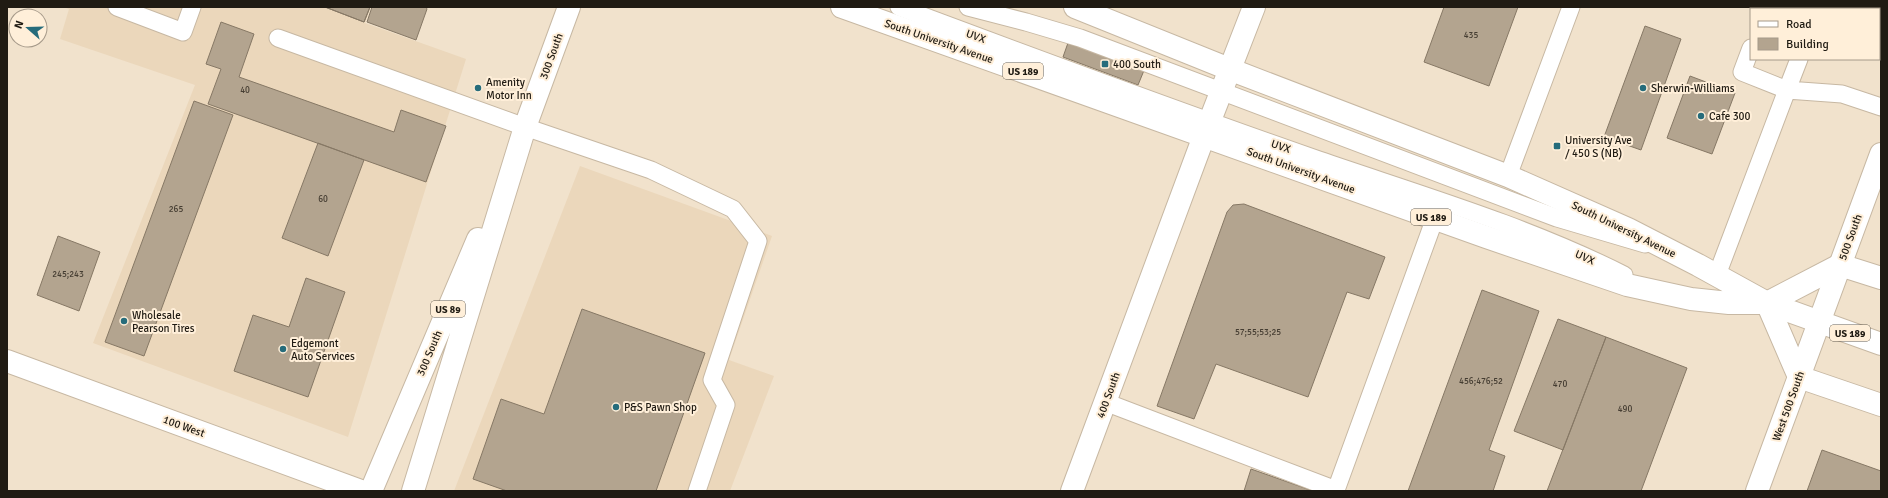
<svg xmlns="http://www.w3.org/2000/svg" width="1888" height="498" viewBox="0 0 1888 498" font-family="Signika,sans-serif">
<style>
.built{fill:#ebd7bb}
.building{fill:#b3a48f;stroke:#867865}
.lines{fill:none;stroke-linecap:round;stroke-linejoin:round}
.service-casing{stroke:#c7b8a3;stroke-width:19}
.minor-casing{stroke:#c7b8a3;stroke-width:24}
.tertiary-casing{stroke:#c7b8a3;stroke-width:24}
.primary-casing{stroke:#c7b8a3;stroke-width:24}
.trunk-casing{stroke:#c7b8a3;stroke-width:24}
.service{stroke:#fff;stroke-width:17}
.minor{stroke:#fff;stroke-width:22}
.tertiary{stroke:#fff;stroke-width:22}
.primary{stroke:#fff;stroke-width:22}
.trunk{stroke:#fff;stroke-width:22}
.poi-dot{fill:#266c7b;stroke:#ffefd9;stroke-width:1.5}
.labels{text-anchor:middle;stroke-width:4;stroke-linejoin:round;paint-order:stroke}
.number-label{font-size:9px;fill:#453d32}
.shield{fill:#ffefd9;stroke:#635b4e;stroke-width:1}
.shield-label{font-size:10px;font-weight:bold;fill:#201b13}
.street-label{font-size:11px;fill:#201b13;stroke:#ffefd9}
.poi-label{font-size:11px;fill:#201b13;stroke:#ffefd9;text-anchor:start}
</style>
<rect width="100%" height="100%" fill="#f1e2cc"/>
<path class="built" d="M63,7h308l-6,16 101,36 -118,378 -255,-94 102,-258 -135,-46 9,-30z
M580,166l192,70 -43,124 45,16 -44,115h-276z"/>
<path class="building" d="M325,7h45l-6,15z
M325,7h45l-6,15z
M372,7h54l1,2 -11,31 -49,-18z
M1444,7h74l-29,79 -65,-24z
M221,22l33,12 -15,43 155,55 7,-22 45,16 -20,56 -218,-78 13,-35 -15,-5z
M1645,26l36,13 -40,111 -37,-13z
M1069,40l76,28 -7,17 -75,-28z
M1690,76l45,17 -23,61 -45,-16z
M194,101l39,14 -89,241 -39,-14z
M318,143l46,17 -36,96 -46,-18z
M1244,204l141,53 -16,42 -22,-7 -39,105 -92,-33 -22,55 -37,-13 70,-194 6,-7z
M58,236l42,16 -21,59 -42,-16z
M306,278l39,14 -37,105 -74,-26 19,-56 36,12z
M1482,290l57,21 -50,139 16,6 -12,35h-85z
M582,309l123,44 -49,138h-149l-34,-12 28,-80 43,15z
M1558,319l48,18 -43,113 -49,-19z
M1606,337l81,31 -46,123h-94z
M1822,450l59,21v20h-74z
M1251,469l62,22h-69z"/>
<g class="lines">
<defs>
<path id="service" d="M117,7l66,25 9,-25
M899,7c139,52 279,104 420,153 102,35 208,66 305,115
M968,7l58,15 54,16 477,180 88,26
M1766,9v-2
M1818,9v-2
M278,38l247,89 126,43 82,39 25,32 -46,139 14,25 -29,86
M1799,59l-12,31 55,4 39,13
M1508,176l63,-169
M1717,275l70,-185 -45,-18 9,-24
M1105,402l231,88 99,-272"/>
<path id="minor" d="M7,361l354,130
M1072,491l132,-355 50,-129
M1757,491l124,-337"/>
<path id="tertiary" d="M1881,278l-41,-13 -73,38 32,74 82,28"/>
<path id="primary" d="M371,491l107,-252
M413,491l112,-364 44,-120"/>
<path id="trunk" d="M842,7l644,230 141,48 64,14 38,4h38
M1075,7l154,62 279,107 120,53 70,36 69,38 114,41"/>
</defs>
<use href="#service" class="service-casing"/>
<use href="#minor" class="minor-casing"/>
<use href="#tertiary" class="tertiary-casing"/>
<use href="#primary" class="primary-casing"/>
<use href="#trunk" class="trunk-casing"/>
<use href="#service" class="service"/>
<use href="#minor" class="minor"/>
<use href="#tertiary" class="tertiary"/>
<use href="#primary" class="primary"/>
<use href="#trunk" class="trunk"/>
</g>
<g class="poi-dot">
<rect x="1101" y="60" width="8" height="8" rx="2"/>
<circle cx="478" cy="88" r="4"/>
<circle cx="1643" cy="88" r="4"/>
<circle cx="1701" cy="116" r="4"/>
<rect x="1553" y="142" width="8" height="8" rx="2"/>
<circle cx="124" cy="321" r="4"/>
<circle cx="283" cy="349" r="4"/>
<circle cx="616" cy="407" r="4"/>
</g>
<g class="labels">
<g class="number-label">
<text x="1471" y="38">435</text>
<text x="245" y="93">40</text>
<text x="323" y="202">60</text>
<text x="176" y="212">265</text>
<text x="68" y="277">245;243</text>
<text x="1258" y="335">57;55;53;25</text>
<text x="1481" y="384">456;476;52</text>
<text x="1560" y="387">470</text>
<text x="1625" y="412">490</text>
</g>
<g class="shield">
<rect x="1003" y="63" width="40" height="16" rx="3"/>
<rect x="1411" y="209" width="40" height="16" rx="3"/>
<rect x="431" y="301" width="34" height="16" rx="3"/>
<rect x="1830" y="325" width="40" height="16" rx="3"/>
</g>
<g class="shield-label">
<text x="1023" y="75">US 189</text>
<text x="1431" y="221">US 189</text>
<text x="448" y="313">US 89</text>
<text x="1850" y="337">US 189</text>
</g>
<g class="street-label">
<text transform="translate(976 36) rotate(20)" y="4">UVX</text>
<text transform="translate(939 41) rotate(19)" y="4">South University Avenue</text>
<text transform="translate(551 56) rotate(-70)" y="4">300 South</text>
<text transform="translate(1281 146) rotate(19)" y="4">UVX</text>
<text transform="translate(1301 170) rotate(20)" y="4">South University Avenue</text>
<text transform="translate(1624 229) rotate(26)" y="4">South University Avenue</text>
<text transform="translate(1850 237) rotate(-70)" y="4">500 South</text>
<text transform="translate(1585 257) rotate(24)" y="4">UVX</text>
<text transform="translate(429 353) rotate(-67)" y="4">300 South</text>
<text transform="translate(1108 395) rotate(-70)" y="4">400 South</text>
<text transform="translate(1788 406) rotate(-70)" y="4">West 500 South</text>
<text transform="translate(184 426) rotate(20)" y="4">100 West</text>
</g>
<g class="poi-label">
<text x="1113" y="68">400 South</text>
<text x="486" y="86">Amenity<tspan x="486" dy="13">Motor Inn</tspan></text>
<text x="1651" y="92">Sherwin-Williams</text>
<text x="1709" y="120">Cafe 300</text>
<text x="1565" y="144">University Ave<tspan x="1565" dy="13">/ 450 S (NB)</tspan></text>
<text x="132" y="319">Wholesale<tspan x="132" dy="13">Pearson Tires</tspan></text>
<text x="291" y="347">Edgemont<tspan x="291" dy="13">Auto Services</tspan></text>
<text x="624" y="411">P&amp;S Pawn Shop</text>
</g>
</g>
<rect width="1888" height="498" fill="none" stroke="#201b13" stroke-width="16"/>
<rect x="1750" y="8" width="130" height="52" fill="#ffefd9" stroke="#a69a8a"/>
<rect x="1758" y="21" width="20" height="6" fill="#ffffff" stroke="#a69a8a"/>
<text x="1786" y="28" font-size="12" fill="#201b13">Road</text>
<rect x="1758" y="38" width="20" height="12" fill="#b3a48f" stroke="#a69a8a"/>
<text x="1786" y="48" font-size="12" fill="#201b13">Building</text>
<g transform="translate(28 28) rotate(290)"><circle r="19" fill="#ffefd9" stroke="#a69a8a"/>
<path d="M0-3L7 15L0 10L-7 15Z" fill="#266c7b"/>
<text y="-6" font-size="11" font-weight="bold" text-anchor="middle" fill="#201b13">N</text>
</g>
</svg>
